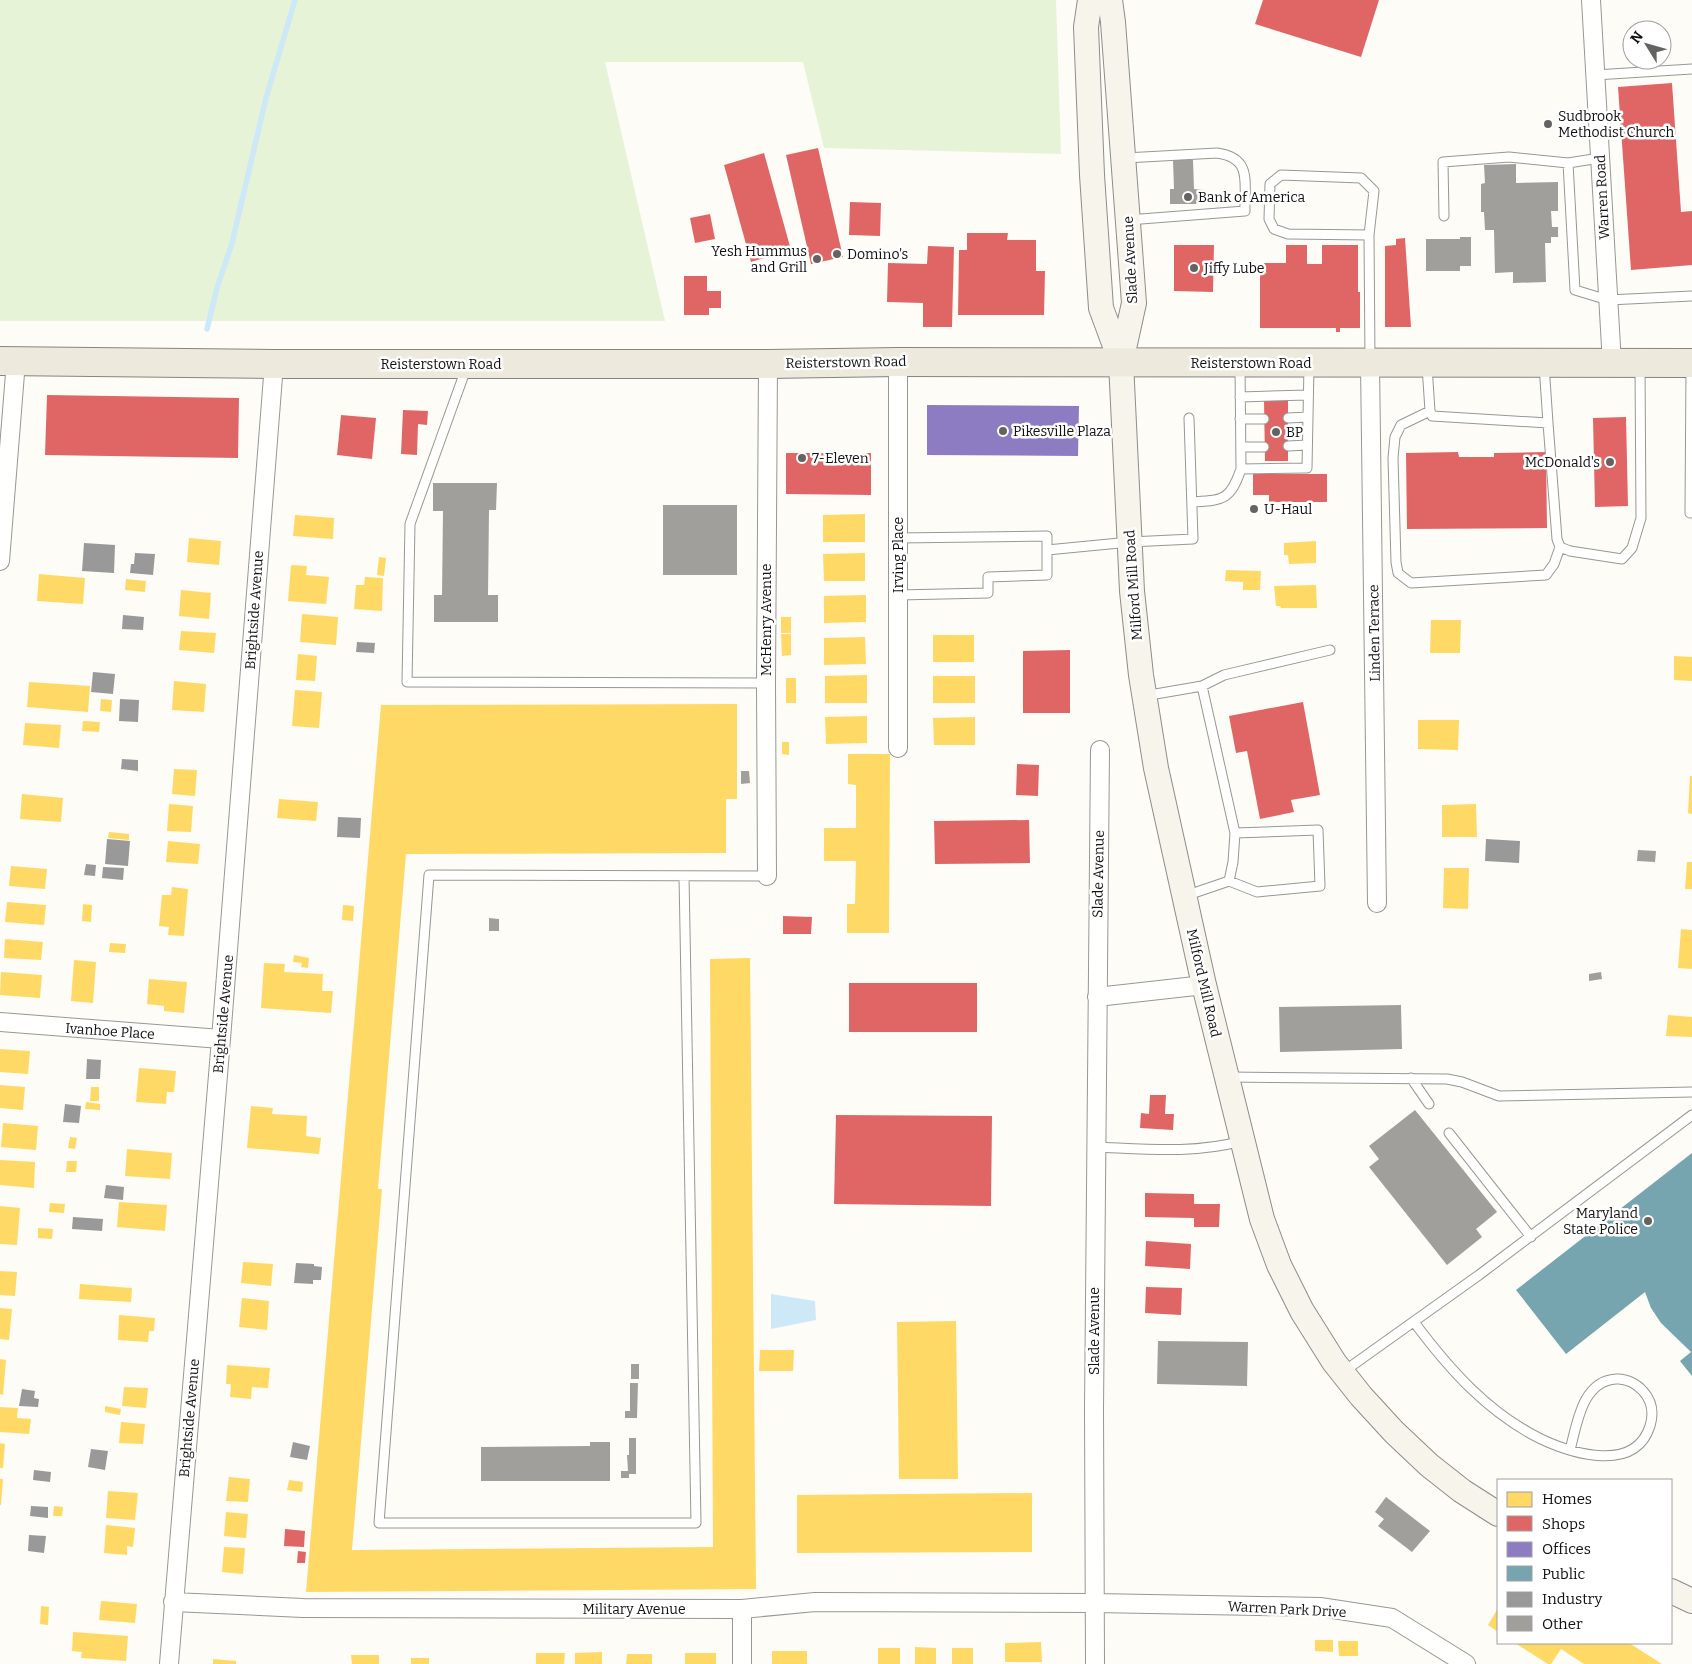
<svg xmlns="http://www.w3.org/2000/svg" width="1692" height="1664" viewBox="0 0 1692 1664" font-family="Bitter,serif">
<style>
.green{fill:#e7f3d7}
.water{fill:#cde8f7}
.homes{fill:#ffd966}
.shops{fill:#e06666}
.offices{fill:#8e7cc3}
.public{fill:#76a5af}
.industry{fill:#999}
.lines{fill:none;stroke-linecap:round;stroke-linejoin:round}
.stream{stroke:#cde8f7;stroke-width:5.5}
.building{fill:#a19f9c}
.lane-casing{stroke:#979795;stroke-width:11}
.street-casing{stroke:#979795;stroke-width:20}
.secondary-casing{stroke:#8e8d8b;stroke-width:26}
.primary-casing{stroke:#858482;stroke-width:30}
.lane{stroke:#fffffe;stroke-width:9}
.street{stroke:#fffffe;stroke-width:18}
.secondary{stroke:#f6f4eb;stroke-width:24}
.primary{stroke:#ede9dc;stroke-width:28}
.poi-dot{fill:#646362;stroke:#fff;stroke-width:2}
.labels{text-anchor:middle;stroke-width:5;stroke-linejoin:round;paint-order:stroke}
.poi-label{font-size:14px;fill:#111;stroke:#fff;text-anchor:start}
.street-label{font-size:14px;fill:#111;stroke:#fff}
</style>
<rect width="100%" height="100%" fill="#fdfcf7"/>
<path class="green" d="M0,0h1056l5,154 -237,-6 -21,-86h-198l60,259h-665z"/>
<path class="water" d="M771,1294l44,7 1,19 -45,9z"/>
<path class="homes" d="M865,514v28h-42v-27z
M295,515l39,3 -1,21 -40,-3z
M189,538l32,3 -2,24 -32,-3z
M1316,541v22l-27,1 -1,-9h-4v-12z
M865,553v28h-41l-1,-27z
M379,557l7,1 -2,18 -7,-1z
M291,565l16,1 -1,9 23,2 -3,27 -38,-3z
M1226,570l35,1 -1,19h-17v-8l-18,-1z
M39,574l46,4 -2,26 -46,-3z
M365,577l18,1 -1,33 -28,-2 2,-24h8z
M126,579l20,2 -1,11 -20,-2z
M1316,585l1,23h-36l-1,-2h-4l-2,-20z
M181,590l30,3 -2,26 -30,-3z
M866,595v27l-42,1v-27z
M302,614l36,3 -2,28 -36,-3z
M781,617h10v16h-10z
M1431,620h30l-1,33h-30z
M181,631l35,2 -2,20 -35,-3z
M781,634h10v21l-9,1z
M933,635h41v27h-41z
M865,637l1,27 -42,1v-27z
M298,654l19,2 -2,25 -19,-1z
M1674,656l18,1v24l-18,-1z
M867,675v28h-42v-27z
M933,676h42v27h-42z
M786,678h10v25h-10z
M174,681l32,3 -2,28 -32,-2z
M29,682l61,4 -2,26 -61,-5z
M295,690l27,2 -3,36 -27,-2z
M101,699l11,1 -1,12 -11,-1z
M737,704v95h-11v54l-320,1 -28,335h4l-30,361 361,-3 -3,-588 40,-1 6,631 -450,3 75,-887z
M867,716v27l-41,1 -1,-27z
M975,717v28h-41l-1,-27z
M1418,720h41l-1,30 -40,-1z
M83,721l17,1 -1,10 -17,-1z
M25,723l36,2 -2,23 -36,-3z
M782,742h7v13l-7,-1z
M848,754h42l-1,179h-42v-29h8l1,-43h-32v-33h32v-43l-8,-1z
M174,769l23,1 -2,26 -23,-2z
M1690,776h2v38l-4,-1z
M22,794l41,4 -2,24 -41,-3z
M279,799l39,3 -2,19 -39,-3z
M169,804l24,2 -2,26 -24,-1z
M1476,804l1,33h-35v-32z
M109,832l20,2v6l-21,-2z
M168,841l32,3 -2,20 -32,-2z
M1687,862h5v27h-7z
M11,866l36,3 -2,20 -36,-3z
M1444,868h25l-1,41 -25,-1z
M172,887l16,2 -4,47 -16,-1 1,-8 -10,-1 3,-31h9z
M7,902l39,3 -2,20 -39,-3z
M83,904l9,1 -1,17 -9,-1z
M343,905l11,1 -1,15 -11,-1z
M1681,929l11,1v39l-14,-1z
M5,939l38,3 -2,18 -37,-2z
M110,943l16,1 -1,9 -16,-1z
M294,955l15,3 -1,10 -7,-1 1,-4 -9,-1z
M74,960l22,2 -3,41 -22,-2z
M264,963l21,1 -1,8 39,2 -1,17h11l-2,22 -70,-5z
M1,972l41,3 -2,23 -40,-3z
M149,979l38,3 -3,31 -20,-2v-5l-17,-2z
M1668,1015l24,2v20l-26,-1z
M0,1049l30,2 -2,23 -28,-2z
M139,1068l37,3 -2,21h-7l-1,12 -30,-2z
M0,1085l25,2 -2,23 -23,-2z
M91,1087h8v14h-9z
M86,1102l14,2v6l-15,-1z
M251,1106l22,2 -1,6 35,2 -1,20 15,2 -2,16 -72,-6z
M3,1123l35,3 -2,24 -35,-3z
M70,1137l7,1 -2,11 -7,-1z
M127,1149l45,4 -2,26 -45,-3z
M0,1160l35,2 -1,26 -34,-3z
M67,1161h10l-1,11h-10z
M119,1202l48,3 -2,26 -48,-4z
M50,1203l15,1 -1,9 -15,-1z
M0,1206l20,2 -3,37 -17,-1z
M38,1228l15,1 -1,10 -14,-1z
M243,1262l30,2 -2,22 -30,-3z
M0,1271l17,1 -2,24 -15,-1z
M80,1284l52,4 -1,14 -52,-3z
M242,1298l27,3 -2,29 -28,-3z
M0,1308l12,1 -3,31 -9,-1z
M119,1315l36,3 -1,13h-5l-1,11 -30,-2z
M956,1321l2,158h-59l-2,-157z
M760,1350h34l-1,21h-34z
M0,1359l6,1 -3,35 -3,-1z
M227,1365l43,3 -2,20 -16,-1 -1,12 -21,-2 1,-13h-5z
M124,1387l24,1 -2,20 -24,-2z
M105,1406l16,3 -1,6 -15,-3z
M0,1407l18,1 -1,10 14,1 -2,15 -29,-2z
M121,1422l24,2 -2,20 -24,-1z
M0,1443l5,1 -2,24h-3z
M229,1477l21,2 -2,23 -22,-1z
M0,1479h3l-2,26h-1z
M289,1480l14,2 -1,10 -15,-2z
M108,1491l30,2 -3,27 -29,-2z
M1032,1493v59l-235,1v-58z
M54,1506l9,1 -1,9h-9z
M226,1512l22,2 -2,24 -22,-2z
M106,1525l29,3 -2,19 -6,-1v9l-23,-2z
M224,1547l21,1 -2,26 -21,-2z
M101,1601l36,3 -2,19 -36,-3z
M41,1606l8,1 -1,18 -8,-1z
M1498,1608v24l-10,-7z
M73,1632l55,4 -2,25 -45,-3 1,-6 -10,-1z
M1315,1640h18v12l-18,-1z
M1338,1641h20v15h-19z
M1041,1642l1,20h-37v-19z
M1515,1643h114l33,21h-78l-23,-15 -10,15h-3z
M915,1647l21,1v16h-21z
M878,1648h22v16h-22z
M952,1648h21v16h-21z
M772,1651h35v13h-35z
M602,1652v12h-27v-11z
M536,1653h29l-1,11h-28z
M685,1653h31v11h-31z
M627,1654h25v10h-26z
M351,1655h28v9h-27z
M411,1658h18v6h-18z
M213,1659l23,2v3h-23z"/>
<path class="shops" d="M1263,0h116l-18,57 -106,-33z
M1672,83l9,129 11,-1v54l-61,5 -13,-183z
M818,148l25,109 -32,7 -25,-109z
M764,153l27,97 -40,12 -27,-97z
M850,202l31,1 -1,33 -31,-1z
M710,214l5,25 -20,4 -5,-25z
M967,233h41l-1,7h29v31h9l-1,44h-86l1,-65h8z
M1405,238l6,89h-26v-81l11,-1v-6z
M1174,245h40l-1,47 -39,-1z
M1286,245h21v19h15v-19h36v47h2v36h-20v4h-4v-4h-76v-65h26z
M928,246l26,1 -2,80h-29v-24l-36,-1 1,-39 39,1z
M684,276h23v15h14v17h-12v7h-25z
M47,395l192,3 -1,60 -193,-3z
M1264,400h24v61h-23z
M403,410l25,1 -1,14 -9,-1 -1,31 -16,-1z
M341,415l35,3 -4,41 -35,-4z
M1626,417l2,89 -33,1 -2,-89z
M1458,452l1,5h35v-4l52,-1 1,76 -140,1 -1,-76z
M786,453h85v42l-85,-1z
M1253,474h74v28h-58v-7h-16z
M1070,650v63h-47v-62z
M1303,702l17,93 -29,5 3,12 -34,7 -13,-68 -11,2 -7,-37z
M1017,764l22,1 -1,31 -22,-1z
M1029,820l1,43 -95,1 -1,-43z
M783,916l29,1 -1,17h-28z
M849,983h128v49h-128z
M1150,1095h16l-1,19h9l-1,16 -33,-2 1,-15 8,1z
M836,1115l156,1 -1,90 -157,-2z
M1145,1193l49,1v10h26l-1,23h-25v-9l-49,-1z
M1146,1241l45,3 -1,25 -45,-3z
M1146,1287l36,1 -1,27 -36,-2z
M285,1529l20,2 -1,16 -20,-1z
M298,1551l8,1 -1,11h-8z"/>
<path class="offices" d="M927,405l152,1 -1,50 -151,-1z"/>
<path class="public" d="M1692,1153v223l-12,-15 11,-9 -30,-29 -10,-15 -6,-16 -79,62 -50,-64z"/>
<path class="industry" d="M84,543l31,2 -1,28 -32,-2z
M135,553l20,1 -2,21 -23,-2 1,-9h3z
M123,615l21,2 -1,13 -21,-1z
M357,642l18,1 -1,10 -18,-1z
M93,672l22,2 -2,20 -22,-2z
M120,699l19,1 -1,22 -19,-1z
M122,759l16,1v11l-17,-2z
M338,817l23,1 -1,20 -23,-1z
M107,839l23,2 -2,25 -23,-2z
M1486,839l34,2 -1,22 -34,-2z
M86,864l10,1 -1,11 -11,-1z
M103,867l21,1 -1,12 -21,-2z
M87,1059l14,1 -1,19h-14z
M65,1104l16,2 -2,17 -16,-1z
M106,1185l18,2 -1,13 -19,-2z
M73,1217l30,2 -1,12 -30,-2z
M296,1263l18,1v2l8,1 -1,13h-8v4l-19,-1z
M22,1389l13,2 -1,7 5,1 -1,8 -19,-1z
M293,1442l17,4 -3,14 -17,-3z
M91,1449l17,2 -3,19 -17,-3z
M34,1470l17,2 -1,10 -17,-2z
M31,1506l17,1v11l-18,-2z
M29,1535l17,1 -2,17 -16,-2z"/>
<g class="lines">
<path class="stream" d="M207,329l10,-41 15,-45 34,-145 29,-98"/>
</g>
<path class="building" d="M1173,160h20l1,29 11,1v14h-35v-15h4z
M1516,164v19l42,-1v29h-7l1,16h6v10h-7v6h-6l1,39 -33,1v-11l-18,1 -1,-43h-9l-1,-18h-3v-28l4,-1 -1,-18z
M1460,237h11v29h-11v5h-34v-32h34z
M433,483h64l-1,27h-7l-1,85h10v27h-64v-27h8l1,-84h-10z
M663,505h74v70h-74z
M741,771h8l1,12 -9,1z
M1638,850l18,1 -1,11 -18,-1z
M489,918l10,1v12h-10z
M1601,972l1,7 -13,2v-7z
M1401,1005l1,44 -122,3 -1,-45z
M1415,1110l82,102 -21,17 6,8 -35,28 -78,-98 10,-8 -10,-13z
M1158,1341l90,1 -1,44 -90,-2z
M631,1364h8v15h-8z
M630,1383h8l-1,35h-12v-7h5z
M629,1438h7v36h-7v4h-8v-7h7l-1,-16h2z
M590,1442h20v39h-129v-34l109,-1z
M1386,1497l44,34 -18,21 -34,-26 6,-7 -9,-7z"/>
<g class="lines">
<defs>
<path id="lane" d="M1595,75l97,-6
M1125,158l92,-5c36,5 27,30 28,58l-117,9
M1568,163l7,127 33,10 84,-4
M1444,216l-1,-54 66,-5 59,6 32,-5
M1369,235l-81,-1 -14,-5 -5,-10 1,-35 11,-9 80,3 13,13 -5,44 1,125
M1240,365l1,104 66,-1 2,-102
M467,366l-57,158 -3,158 359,1
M1427,366l3,45 2,5 116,7 -4,-58
M1691,366l-1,147h2
M1240,397l68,-2
M1430,411l-29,14 -6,12 -2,21 3,104 2,11 13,10 135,-8 8,-11 6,-17
M1288,418l20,-1
M1240,419h24
M1548,423l9,116 3,8 10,4 52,8 10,-11 9,-30 -1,-153
M1288,446l19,-1
M1241,447h23
M1192,502c31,-2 38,-1 49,-33
M1047,550l83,-8 63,-3 -4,-121
M898,595l90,-2v-16l59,-2v-39l-149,2
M1202,686l22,-11 106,-25
M1144,696l58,-10 33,147 -2,29 -4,19 -44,15
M684,876l12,647h-317l50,-648 338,1
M1229,881l28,11 63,-6 -2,-56 -83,3
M1227,1077l220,2 15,3 37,14 193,-4
M1411,1078l18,26
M1449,1133l82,104
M1096,1147c50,2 98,7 146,-6
M1414,1322c35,47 74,91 127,117 32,15 94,34 109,-13 4,-13 2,-25 -7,-35 -6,-7 -17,-13 -27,-12 -34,2 -39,45 -46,71
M1343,1372l136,-97 213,-160"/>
<path id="street" d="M1591,0l21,364
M898,362v386
M1370,363l7,540
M0,561l16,-200
M767,876l-1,-193 2,-319
M1097,997l107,-12
M0,1022l221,17
M173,1602l130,6 439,1 73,-7 280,1 225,4 72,11 74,46
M742,1609v55
M169,1664l52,-625 53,-675
M1095,1664l-1,-255 6,-659"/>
<path id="secondary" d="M1090,0l-4,27 6,148 9,133 20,54
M1110,0l3,22 21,281 -13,59 11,229 9,84 15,93 48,217 58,234 17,46 23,46 32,51 27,34 33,36 35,33 33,26 36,23
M1671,1591l21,10"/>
<path id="primary" d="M0,361l274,3h494l130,-2 794,1"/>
</defs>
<use href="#lane" class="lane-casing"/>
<use href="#street" class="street-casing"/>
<use href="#secondary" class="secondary-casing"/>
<use href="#primary" class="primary-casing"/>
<use href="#lane" class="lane"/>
<use href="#street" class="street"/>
<use href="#secondary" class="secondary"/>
<use href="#primary" class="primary"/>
</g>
<g class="poi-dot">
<circle cx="1548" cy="124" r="5"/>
<circle cx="1188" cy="197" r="5"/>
<circle cx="837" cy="254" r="5"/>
<circle cx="817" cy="259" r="5"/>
<circle cx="1194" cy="268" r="5"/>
<circle cx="1003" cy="431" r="5"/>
<circle cx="1276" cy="432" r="5"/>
<circle cx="802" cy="458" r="5"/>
<circle cx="1610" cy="462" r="5"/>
<circle cx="1254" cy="509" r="5"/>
<circle cx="1648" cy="1221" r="5"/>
</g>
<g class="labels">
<g class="poi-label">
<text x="1558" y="121">Sudbrook<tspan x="1558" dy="16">Methodist Church</tspan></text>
<text x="1198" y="202">Bank of America</text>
<text x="807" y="256" text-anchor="end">Yesh Hummus<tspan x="807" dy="16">and Grill</tspan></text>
<text x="847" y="259">Domino's</text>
<text x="1204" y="273">Jiffy Lube</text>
<text x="1013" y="436">Pikesville Plaza</text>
<text x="1286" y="437">BP</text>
<text x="812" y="463">7-Eleven</text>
<text x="1600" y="467" text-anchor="end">McDonald's</text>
<text x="1264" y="514">U-Haul</text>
<text x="1638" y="1218" text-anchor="end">Maryland<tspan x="1638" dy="16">State Police</tspan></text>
</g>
<g class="street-label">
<text transform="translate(1602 197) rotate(-93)" y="5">Warren Road</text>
<text transform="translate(1130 260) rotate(-93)" y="5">Slade Avenue</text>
<text transform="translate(846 362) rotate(-1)" y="5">Reisterstown Road</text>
<text x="1251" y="368">Reisterstown Road</text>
<text x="441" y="369">Reisterstown Road</text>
<text transform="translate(898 555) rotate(-90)" y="5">Irving Place</text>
<text transform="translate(1133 585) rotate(-94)" y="5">Milford Mill Road</text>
<text transform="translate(254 610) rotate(-86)" y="5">Brightside Avenue</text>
<text transform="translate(766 620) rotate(-90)" y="5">McHenry Avenue</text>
<text transform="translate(1374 633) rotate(-91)" y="5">Linden Terrace</text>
<text transform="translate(1098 874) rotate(-89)" y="5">Slade Avenue</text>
<text transform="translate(1204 983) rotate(77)" y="5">Milford Mill Road</text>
<text transform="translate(223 1014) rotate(-85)" y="5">Brightside Avenue</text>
<text transform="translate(110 1031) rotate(4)" y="5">Ivanhoe Place</text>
<text transform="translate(1094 1331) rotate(-90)" y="5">Slade Avenue</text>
<text transform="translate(189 1418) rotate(-85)" y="5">Brightside Avenue</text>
<text x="634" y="1614">Military Avenue</text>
<text transform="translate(1287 1609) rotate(3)" y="5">Warren Park Drive</text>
</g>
</g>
<rect x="1497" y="1479" width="175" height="165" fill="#ffffff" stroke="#a0a0a0"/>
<rect x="1507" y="1492" width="25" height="15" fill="#ffd966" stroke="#a0a0a0"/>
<text x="1542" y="1504" font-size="15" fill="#111111">Homes</text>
<rect x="1507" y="1516" width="25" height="15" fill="#e06666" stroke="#a0a0a0"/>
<text x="1542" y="1529" font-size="15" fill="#111111">Shops</text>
<rect x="1507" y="1542" width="25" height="15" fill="#8e7cc3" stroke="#a0a0a0"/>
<text x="1542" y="1554" font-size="15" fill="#111111">Offices</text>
<rect x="1507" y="1566" width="25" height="15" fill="#76a5af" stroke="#a0a0a0"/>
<text x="1542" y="1579" font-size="15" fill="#111111">Public</text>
<rect x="1507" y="1592" width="25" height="15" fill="#999999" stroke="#a0a0a0"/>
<text x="1542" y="1604" font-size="15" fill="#111111">Industry</text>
<rect x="1507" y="1616" width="25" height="15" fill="#a19f9c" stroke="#a0a0a0"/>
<text x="1542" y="1629" font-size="15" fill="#111111">Other</text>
<g transform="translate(1647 45) rotate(307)"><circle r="24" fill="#ffffff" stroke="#a0a0a0"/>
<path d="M0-4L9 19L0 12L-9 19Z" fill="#646362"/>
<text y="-8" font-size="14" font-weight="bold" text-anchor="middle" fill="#111111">N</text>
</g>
</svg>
